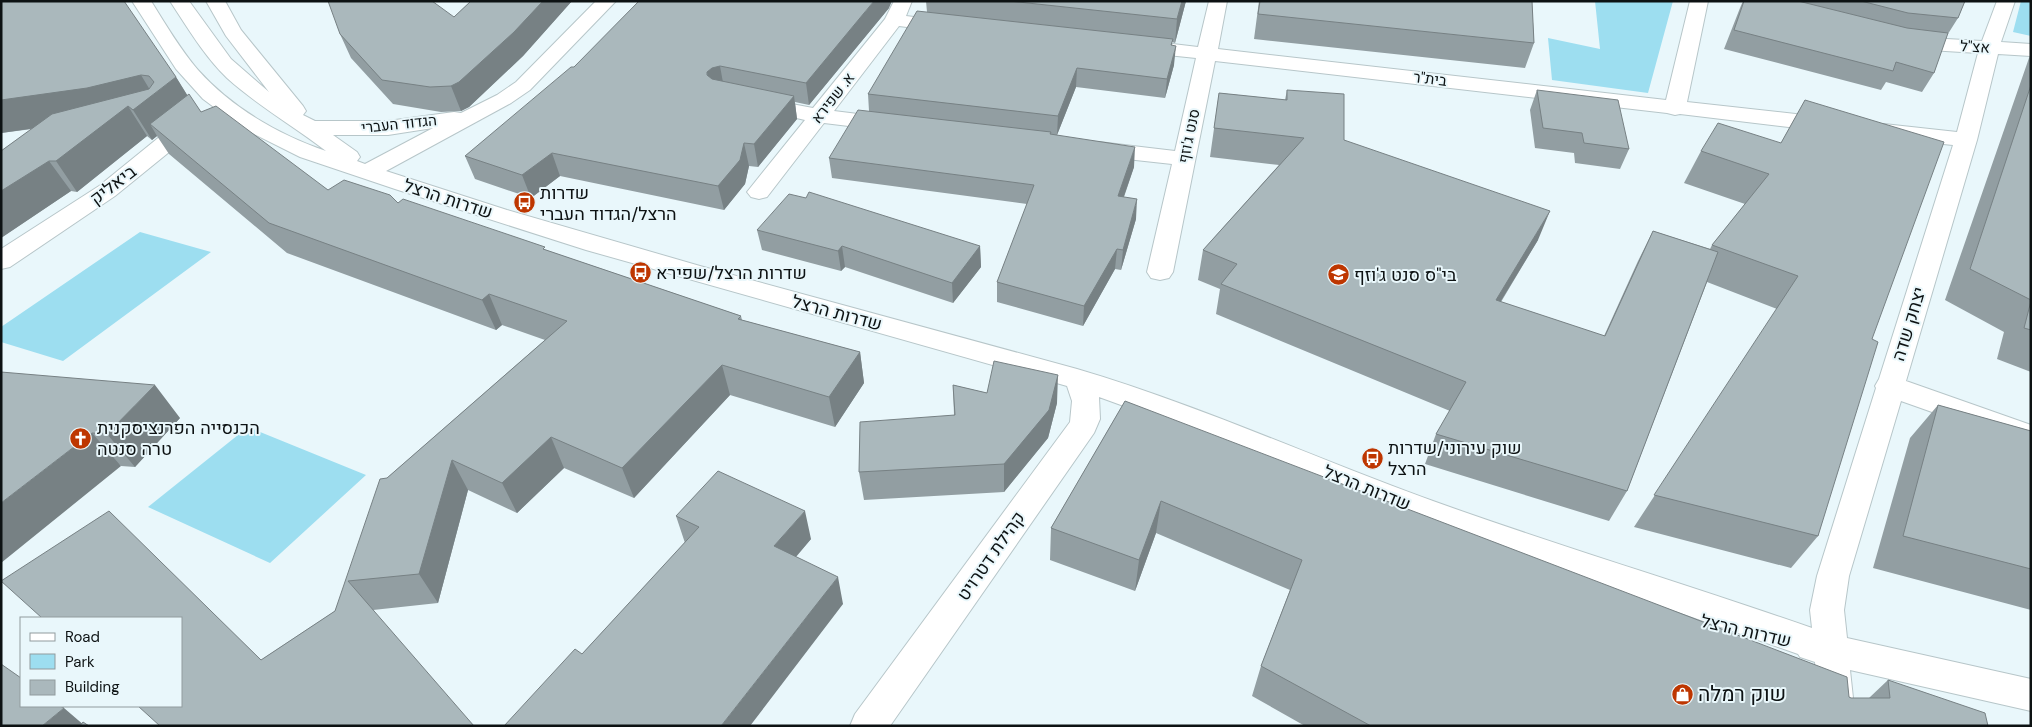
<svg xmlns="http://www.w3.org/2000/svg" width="2032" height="727" viewBox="0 0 2032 727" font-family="'DM Sans',Heebo,sans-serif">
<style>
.green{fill:#9ddef0}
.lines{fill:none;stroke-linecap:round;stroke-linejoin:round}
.minor-casing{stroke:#b7c6c9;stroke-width:2}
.minor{fill:#fff;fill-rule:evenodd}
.wall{fill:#929ea2}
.shaded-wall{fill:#778184}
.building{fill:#aab8bc;stroke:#778184}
.labels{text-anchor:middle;stroke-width:4;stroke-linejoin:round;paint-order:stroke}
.far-street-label{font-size:15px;fill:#0d1213;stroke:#e9f7fb}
.street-label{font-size:18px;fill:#0d1213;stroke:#e9f7fb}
.poi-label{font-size:18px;fill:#0d1213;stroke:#e9f7fb;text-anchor:start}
.near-poi-label{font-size:21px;fill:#0d1213;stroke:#e9f7fb;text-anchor:start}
</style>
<rect width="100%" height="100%" fill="#e9f7fb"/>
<path class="green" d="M1595,1h78l-25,92 -96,-13 -4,-42 52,11z
M2021,1h10v35l-18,-4z
M140,232l71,20 -148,109 -62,-19v-15z
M248,427l118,48 -96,88 -122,-56z"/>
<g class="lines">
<defs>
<path id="minor" d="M132,1h19c15,24 29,48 47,69 34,38 81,65 128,81 -32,-25 -68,-45 -99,-73 -22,-21 -40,-51 -57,-77h19l42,58 38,33 -43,-56 -20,-35h19l16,29 62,76 3,5 -3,4 12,6h73l66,-9 7,1 36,-18 19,-13 80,-81h20l-86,89 -19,13 -125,68 121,39 193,56 377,103c122,36 237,89 356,132 125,45 253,83 379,127l-2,-18 7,-34 59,-188 -1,-2 4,-7 74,-234 -69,-7 -8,-2 -3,-5 3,-5 8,-2 73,8 21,-79 -49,-3 -31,-6 -3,-4 3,-4 7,-2 24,4 53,3 15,-40h18l-14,41 30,2v12l-33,-2 -21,86 -71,241 125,44v22l-130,-46 -52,175 -5,34 3,28 184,41v32l-181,-41 6,56h-36l-5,-64 -15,-5 -2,-3 -386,-135 -214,-86 -99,-36 1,22 -6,14 -204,293h-40l5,-12 215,-292 2,-21 -5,-15 -481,-136 -191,-61 -95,-32 -58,-29 -39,-29 -27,-30zM433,128l-68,36 -8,-3 3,-4 -3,-5 -24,-17h55z
M894,1h18l-6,15 48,6 3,4 -3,4 -7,2 -48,-6 -65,85 64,8 3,5 -3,5 -8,2 -66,-8 -57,74 -8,2 -8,-2 -4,-5 4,-5 54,-67 -52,-12 -4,-4 4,-4 7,-2 53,10 72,-89z
M1209,1h18l-9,48 448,51 24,-99h18l-21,101 144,16 8,2 3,5 -3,5 -8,2 -151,-18 -5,1 -8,-2 -452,-52 -42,211 -4,6 -9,2 -9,-2 -4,-6 25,-108 -73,-8 -8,-2 -3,-5 3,-5 8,-2 76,9 21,-93 -57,-6 -7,-2 -3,-4 3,-4 7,-2 59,7z
M192,116l8,1 3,5 -3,5 -85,69 -105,71 -9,2v-20l98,-63 85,-69z"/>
</defs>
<use href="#minor" class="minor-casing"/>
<use href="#minor" class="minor"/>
</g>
<path class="wall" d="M1,1l175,76 11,18 14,17 127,78 70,13 148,47 195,66 1,4 118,32 4,31 -29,44 -105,-32 -96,103 -70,-30 -47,45 -49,-23 -30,113 -65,7 -112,50 74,-49 52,-133 158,-138 -43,-15 -6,5 -209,-77 -118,-99 -12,-18 -5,4 -5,-4 -70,56 -6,-1 -70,47v-87l31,-22 -31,4z
M471,1h101l-49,55 -54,51 -8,4 -20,1 -48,-8 -42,-46 -11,-24 114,-17z
M926,1h260l-11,42 -3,-1 2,23 -9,33 -89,-11 -19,48 77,32 -10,30 12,22 -15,51 -6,-1 -32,57 -86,-24v-20l30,-78 -195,-26 -3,-20 40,-47 -1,-17 59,-82z
M1259,1h273l2,42 -9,25 -271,-29z
M1743,1h222l-7,17 -12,19 -12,36 -12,19 -36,-10 -5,8 -157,-41 16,-41z
M889,8l-80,97 -14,-3 2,17 -39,48 -9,-1 -4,18 -21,26 -164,-34 -29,22 -56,-19 -10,-23 109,-89z
M2031,55v317l-34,-13 7,-27 -59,-32 84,-242z
M1287,90l57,50 194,100 -37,62 103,34 34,-75 15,-30 57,18 2,-4 33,-41 -61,-21 17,-32 80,-8 24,-43 67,239 -54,197 -27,32 -157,-41 143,-218 -70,-27 -80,209 -18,30 -184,-57 11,-30 14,-23 -234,-97 4,-25 -22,-9 5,-30 76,-85 -69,-8 9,-64 66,7z
M1537,90l92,59 -9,20 -45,-6 -1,-10 -39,-5 -5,-38z
M757,230l223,16 1,21 -28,36 -108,-36 -4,4 -79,-21z
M1,372l179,46 -45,49 -14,-1z
M953,385l34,8 70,10 -9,35 -44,54 -140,8 -5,-28 95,-57z
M1125,401l724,296 2,1h18l19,-18 100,46h-683l-53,-30 9,-30 29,-76 -134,-57 -21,58 -85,-31 1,-32z
M1938,405l93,26v179l-158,-42 37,-130z
M676,516l135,23 -15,18 47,47 -339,122 78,-72 103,-111z"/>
<path class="shaded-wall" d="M543,1h29l-49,55 -54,51 -8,4 -10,-25z
M874,1h18l-3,7 -80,97 -3,-22z
M1182,1h4l-11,42 2,-24z
M1176,46l-2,19 -9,33 2,-19z
M720,66l4,22 -12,7 -5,-23 5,-4z
M1077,68l-1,19 -19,48 1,-19z
M141,75l12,20 23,-18 18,29 -44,18 7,12 -5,4 -19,-30 -5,-4 19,30 -70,56 -21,-31 50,-43 -105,15v-33z
M794,96l3,23 -39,48 -4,-23z
M744,143l5,23 -4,18 -21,26 -6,-24z
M1135,147l-1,20 -17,49 1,-20z
M552,153l8,23 -29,22 -9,-23z
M49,161l22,30 -70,47v-47z
M1137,199l-1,20 -15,51 2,-20z
M1550,211l-12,29 -55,90 13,-30z
M842,246l3,21 -4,4 -3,-20z
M980,246l1,21 -28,36 -1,-20z
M1117,249l-2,20 -32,57 1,-20z
M489,294l13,31 -6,5 -14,-30z
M860,352l4,31 -29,44 -6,-30z
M722,365l8,30 -96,103 -12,-30z
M1058,375l-1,28 -9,35 -44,54v-28z
M155,385l25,33 -45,49 -28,-33z
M92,433l29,33 -120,97v-60z
M551,437l13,31 -47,45 -15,-30z
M452,460l16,30 -30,113 -19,-29z
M1161,501l-5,32 -21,58 4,-31z
M805,511l6,28 -30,35 -7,-28z
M838,577l5,27 -93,122h-29z
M64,708l21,18h-43z"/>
<path class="building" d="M1,1h123l52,76 -43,33 -5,-4 -72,55h-7l-48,30v-40l51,-37 97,-25 5,-7 -5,-6 -8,-1 -54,13 -86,12z
M328,1h104l22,16 17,-16h72l-29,31 -55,50 -8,4 -21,1 -48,-7 -42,-46z
M639,1h235l-68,82 -86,-17 -8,2 -5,4v3l5,4 82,17 -40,48 -10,-1 -4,17 -22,26 -166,-33 -30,22 -57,-19 106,-89h3z
M1009,1h173l-5,18z
M1260,1h272l2,42 -276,-29z
M1744,1h54l109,27 41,5 -14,40 -38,-11 -3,9 -159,-41z
M1861,1h104l-7,17 -50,-5z
M917,11l256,28 -2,6 5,1 -9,33 -90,-11 -19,48 -190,-22z
M2031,85v215l-61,-31z
M1287,90l57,4v46l206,71 -54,89 109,36 48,-105 65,21 -91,239 -191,-57 30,-52 -245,-98 16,-20 -34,-14 101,-112 -90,-10 5,-35 68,7z
M1537,90l81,10 11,49 -45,-6 -2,-10 -39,-5z
M189,94l12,18 15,-6 112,84 16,-10 46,15 8,8 5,-4 142,48 -2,2 198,67 -3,3 122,33 -31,45 -107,-32 -100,103 -71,-31 -49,46 -50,-23 -33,114 -71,7 126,145h-314l-22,-20h43v-88h-139l-41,-37 108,-70 152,149 74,-49 45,-132 7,-1 180,-157 -78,-27 -7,6 -213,-77 -119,-99z
M1805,100l139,42 -72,197 6,3 -60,194 -164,-41 144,-219 -86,-31 57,-71 -68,-23 17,-28 63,20z
M858,110l193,22 -1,2 85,13 -17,49 19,3 -14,51 -6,-1 -33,57 -87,-24 37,-97 -205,-27z
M809,192l171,54 -28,37 -110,-37 -4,5 -81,-21 32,-36 17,4z
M2031,301v29l-7,-2z
M994,361l64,14 -9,35 -45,54 -145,8 1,-50 95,-7 -2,-30 34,8z
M1,372l154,13 -48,49 -15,-1 -91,70z
M1125,401l722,276 2,20 2,1h39l-2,-18 97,33 3,13h-617l-110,-60 41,-106 -141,-59 -22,59 -88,-32z
M1938,405l93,26v138l-128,-33z
M718,471l87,40 -31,35 64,31 -117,149h-217l71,-77 7,5 117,-127 -23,-11z
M1,664l20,14v28h39l4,2 -22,18h-41z
M83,722l6,4h-9z"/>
<defs>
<symbol id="bus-disc" viewBox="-11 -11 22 22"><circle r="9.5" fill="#be3600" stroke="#e9f7fb"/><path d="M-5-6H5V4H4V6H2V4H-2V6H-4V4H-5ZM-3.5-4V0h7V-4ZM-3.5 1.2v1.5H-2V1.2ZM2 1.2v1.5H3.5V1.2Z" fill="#fff"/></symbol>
<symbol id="school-disc" viewBox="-11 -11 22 22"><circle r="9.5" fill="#be3600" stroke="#e9f7fb"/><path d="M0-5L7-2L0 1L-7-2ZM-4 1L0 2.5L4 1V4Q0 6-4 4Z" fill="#fff"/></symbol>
<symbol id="church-disc" viewBox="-11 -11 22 22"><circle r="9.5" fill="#be3600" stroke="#e9f7fb"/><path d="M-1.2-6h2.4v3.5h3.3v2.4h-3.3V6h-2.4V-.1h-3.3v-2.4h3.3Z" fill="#fff"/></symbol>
<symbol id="shop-disc" viewBox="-11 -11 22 22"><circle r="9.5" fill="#be3600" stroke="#e9f7fb"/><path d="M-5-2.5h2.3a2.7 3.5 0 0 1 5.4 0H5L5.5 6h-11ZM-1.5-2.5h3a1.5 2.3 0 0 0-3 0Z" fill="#fff"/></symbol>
</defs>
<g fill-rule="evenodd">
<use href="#bus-disc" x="512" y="190" width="25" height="25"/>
<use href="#bus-disc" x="628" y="260" width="25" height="25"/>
<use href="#school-disc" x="1326" y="262" width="25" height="25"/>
<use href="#church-disc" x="68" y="426" width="25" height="25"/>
<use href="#bus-disc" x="1360" y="446" width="25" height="25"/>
<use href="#shop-disc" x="1670" y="682" width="25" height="25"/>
</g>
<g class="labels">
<g class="far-street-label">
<text transform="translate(1975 47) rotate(4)" y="5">אצ"ל</text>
<text transform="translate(1430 79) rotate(7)" y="5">בית"ר</text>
<text transform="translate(833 98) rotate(-52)" y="5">א. שפירא</text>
<text transform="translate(399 124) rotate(-6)" y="5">הגדוד העברי</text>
<text transform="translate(1189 136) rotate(-78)" y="5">סנט ג'וזף</text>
</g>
<g class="street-label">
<text transform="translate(113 185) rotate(-37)" y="6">ביאליק</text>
<text transform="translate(448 199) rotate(18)" y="6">שדרות הרצל</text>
<text transform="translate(837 313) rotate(15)" y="6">שדרות הרצל</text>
<text transform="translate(1909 324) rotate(-73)" y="6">יצחק שדה</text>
<text transform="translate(1367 488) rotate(22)" y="6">שדרות הרצל</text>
<text transform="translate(991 556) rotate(-55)" y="6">קהילת דטרויט</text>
<text transform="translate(1746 631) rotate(13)" y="6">שדרות הרצל</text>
</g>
<g class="poi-label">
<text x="540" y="199">שדרות<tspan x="540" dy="21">הרצל/הגדוד העברי</tspan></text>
<text x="656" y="279">שדרות הרצל/שפירא</text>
<text x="1354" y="281">בי"ס סנט ג'וזף</text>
<text x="97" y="434">הכנסייה הפרנציסקנית<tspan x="97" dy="21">טרה סנטה</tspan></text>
<text x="1388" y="454">שוק עירוני/שדרות<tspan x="1388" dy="21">הרצל</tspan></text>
</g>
<g class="near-poi-label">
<text x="1698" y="701">שוק רמלה</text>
</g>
</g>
<rect width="2032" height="727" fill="none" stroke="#0d1213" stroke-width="5"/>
<rect x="20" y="617" width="162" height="90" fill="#e9f7fb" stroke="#919b9e"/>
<rect x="30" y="633" width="25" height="8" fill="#ffffff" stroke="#919b9e"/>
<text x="65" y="642" font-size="15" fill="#0d1213">Road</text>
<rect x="30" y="654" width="25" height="15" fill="#9ddef0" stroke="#919b9e"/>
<text x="65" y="667" font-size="15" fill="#0d1213">Park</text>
<rect x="30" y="680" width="25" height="15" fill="#aab8bc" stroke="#919b9e"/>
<text x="65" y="692" font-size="15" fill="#0d1213">Building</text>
</svg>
